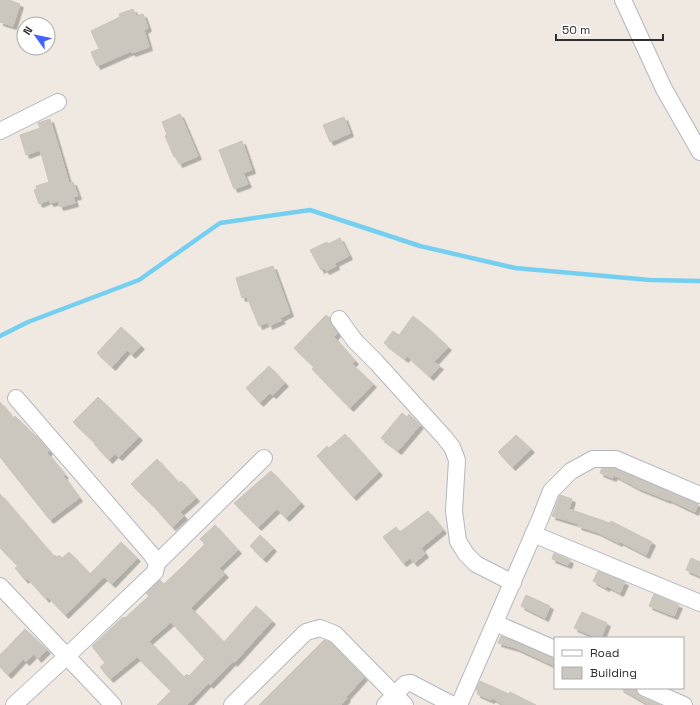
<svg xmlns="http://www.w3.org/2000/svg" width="700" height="705" viewBox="0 0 700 705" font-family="'Space Grotesk',sans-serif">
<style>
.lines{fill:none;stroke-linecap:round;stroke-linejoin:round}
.stream{stroke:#75cff0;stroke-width:4.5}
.building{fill:#cbc7bf;stroke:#cbc5ba;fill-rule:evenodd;filter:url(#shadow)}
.minor-casing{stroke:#b4b7c1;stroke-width:18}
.minor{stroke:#fff;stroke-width:16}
</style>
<defs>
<filter id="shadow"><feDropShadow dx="3.5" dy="3.5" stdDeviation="0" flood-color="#0004"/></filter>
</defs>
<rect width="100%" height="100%" fill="#efe9e1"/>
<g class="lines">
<path class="stream" d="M0,336l28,-14 111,-42 81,-57 90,-13 110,36 95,22 135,12 50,1"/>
</g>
<path class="building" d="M0,0h9l11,4 -7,22 -13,-4z
M133,9l3,7 7,-2 5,14 -4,2 5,17 -17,6 -1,-2 -34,15 -6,-14 8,-3 -8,-18 29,-14 -1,-3z
M180,114l18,42 -19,8 -3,-7h-2l-9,-21 2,-1 -5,-13z
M344,117l6,16 -20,9 -7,-17z
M50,119l19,64 4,-1 5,14 -5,1 2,6 -15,4 -2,-6 -8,2 -1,-3 -10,4 -5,-14 3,-1 -1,-3 13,-4 -9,-32 -14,5 -6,-20 20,-7 -2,-5z
M242,141l10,29 -9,3 5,11 -14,5 -15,-39z
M340,238l9,18 -14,7 1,3 -10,5 -2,-3 -3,2 -11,-20 17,-8 1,2z
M273,266l17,47 -10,5 2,2 -13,6 -1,-4 -9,4 -12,-29 -5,1 -6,-20z
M326,315l4,3 1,6 6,9 -3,4 21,24 -3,3 21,20 -23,24 -38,-39 2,-2 -20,-19z
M413,316l15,12 20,19 -14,15 6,4 -10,11 -23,-21 -2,3 -21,-16 9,-12 6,4z
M121,327l20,19 -9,9 -5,-5 -15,17 -15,-14z
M269,366l16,17 -12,12 -3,-2 -10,10 -14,-15z
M98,397l41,40 -20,20 -4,-3 -6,6 -15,-16 1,-1 -22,-21z
M0,402l13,16 2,-2 20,20h1l13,15 -2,2 18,22 -2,1 16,22 -29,22 -50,-63z
M402,413l5,4 2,-3 11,11 -22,26 -17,-13z
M345,434l34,38 -26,25 -36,-41 10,-10 2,2z
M516,435l15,14 -19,18 -14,-15z
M157,459l22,24 2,-2 15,17 -16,14 4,4 -12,11 -22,-25h-1l-18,-18z
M602,468h12l84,36 -3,8 -27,-13v1l-30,-12 -24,-13 -1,3 -13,-5z
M271,471l30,32 -15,15 -9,-9 -19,18 -24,-24z
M0,494l54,63 1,-2 2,2 2,-2 3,3 7,-6 21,22 31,-32 16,16 -25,26 -8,-7 -39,38 -17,-18 -2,2 -19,-21 -2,2 -10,-12 3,-2 -18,-18z
M560,495l12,4 -3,10 41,14 1,-2 41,21 -6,13 -27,-14v2l-22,-11 -19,-6 1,-2 -27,-8z
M428,511l15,19 -22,18 4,6 -11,9 -4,-5 -7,5 -20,-26 13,-10 4,5z
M215,525l23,25 -19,18 6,6 -34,34 33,34 32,-36 16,15 -38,42 -1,-2 -23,24 -2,-2 -21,22h-30l14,-14 -34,-34 -27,22 -10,-12 5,-4 -13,-17 31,-29 2,1 24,-22 -3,-3 14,-13 4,4 18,-17 23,-23 -5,-5zM171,622l34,37 -16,17 -2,-2 -3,3 -35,-36z
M260,535l13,13 -10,11 -13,-13z
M554,553l16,7 -2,5 -16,-6z
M691,558l9,4v14l-14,-6z
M598,571l27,11 -5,11 -13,-7 -1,2 -13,-7z
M654,594l25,11 -5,11 -25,-10z
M526,595l24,11 -5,12 -24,-12z
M582,612l25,11 -6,15h-3l-24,-10z
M25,629l22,21 -9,9 -4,-5 -8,8 -3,-3 -15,16 -8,-8v-12z
M501,636l54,22v8l-39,-18 -18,-5z
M324,640l6,2 34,35 -18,20 1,1 -6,7h-82z
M480,681l29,13 1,-2 26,13h-32l-12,-7 -1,2 -14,-6 1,-3 -2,-1z
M620,688h16l1,5 4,4 19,8h-11z"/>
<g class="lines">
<defs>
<path id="minor" d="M623,0l41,89 36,63
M0,131l58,-29
M339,319l16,22 21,21 68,75 8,10 5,13 -3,51 4,30 8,13 10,10 37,19
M533,534l167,69
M157,563l107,-105
M0,586l113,119
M495,623l60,26
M645,688l39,17
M14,705l52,-48 89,-85 2,-9 -6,-9 -135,-156
M232,705l74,-73 14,-4 15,6 70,71
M385,705l20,-21 6,-1 42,22
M459,705l81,-186 11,-28 20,-20 22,-12h23l84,36"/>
</defs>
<use href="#minor" class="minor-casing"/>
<use href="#minor" class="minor"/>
</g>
<rect x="554" y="637" width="130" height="52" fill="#ffffff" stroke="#ababab"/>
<rect x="562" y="650" width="20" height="6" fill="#ffffff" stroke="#ababab"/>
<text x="590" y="657" font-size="12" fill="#2e2e2e">Road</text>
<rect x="562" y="667" width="20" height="12" fill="#cbc7bf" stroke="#ababab"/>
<text x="590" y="677" font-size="12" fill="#2e2e2e">Building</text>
<g transform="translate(36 36) rotate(303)"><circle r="19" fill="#ffffff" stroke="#ababab"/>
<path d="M0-3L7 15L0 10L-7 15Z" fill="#4264fb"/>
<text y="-6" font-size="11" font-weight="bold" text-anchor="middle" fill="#2e2e2e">N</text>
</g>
<path d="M556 34v6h107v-6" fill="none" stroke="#2e2e2e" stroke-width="2"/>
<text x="562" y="34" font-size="12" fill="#2e2e2e" stroke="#ffffff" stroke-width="3" paint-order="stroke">50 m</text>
</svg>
